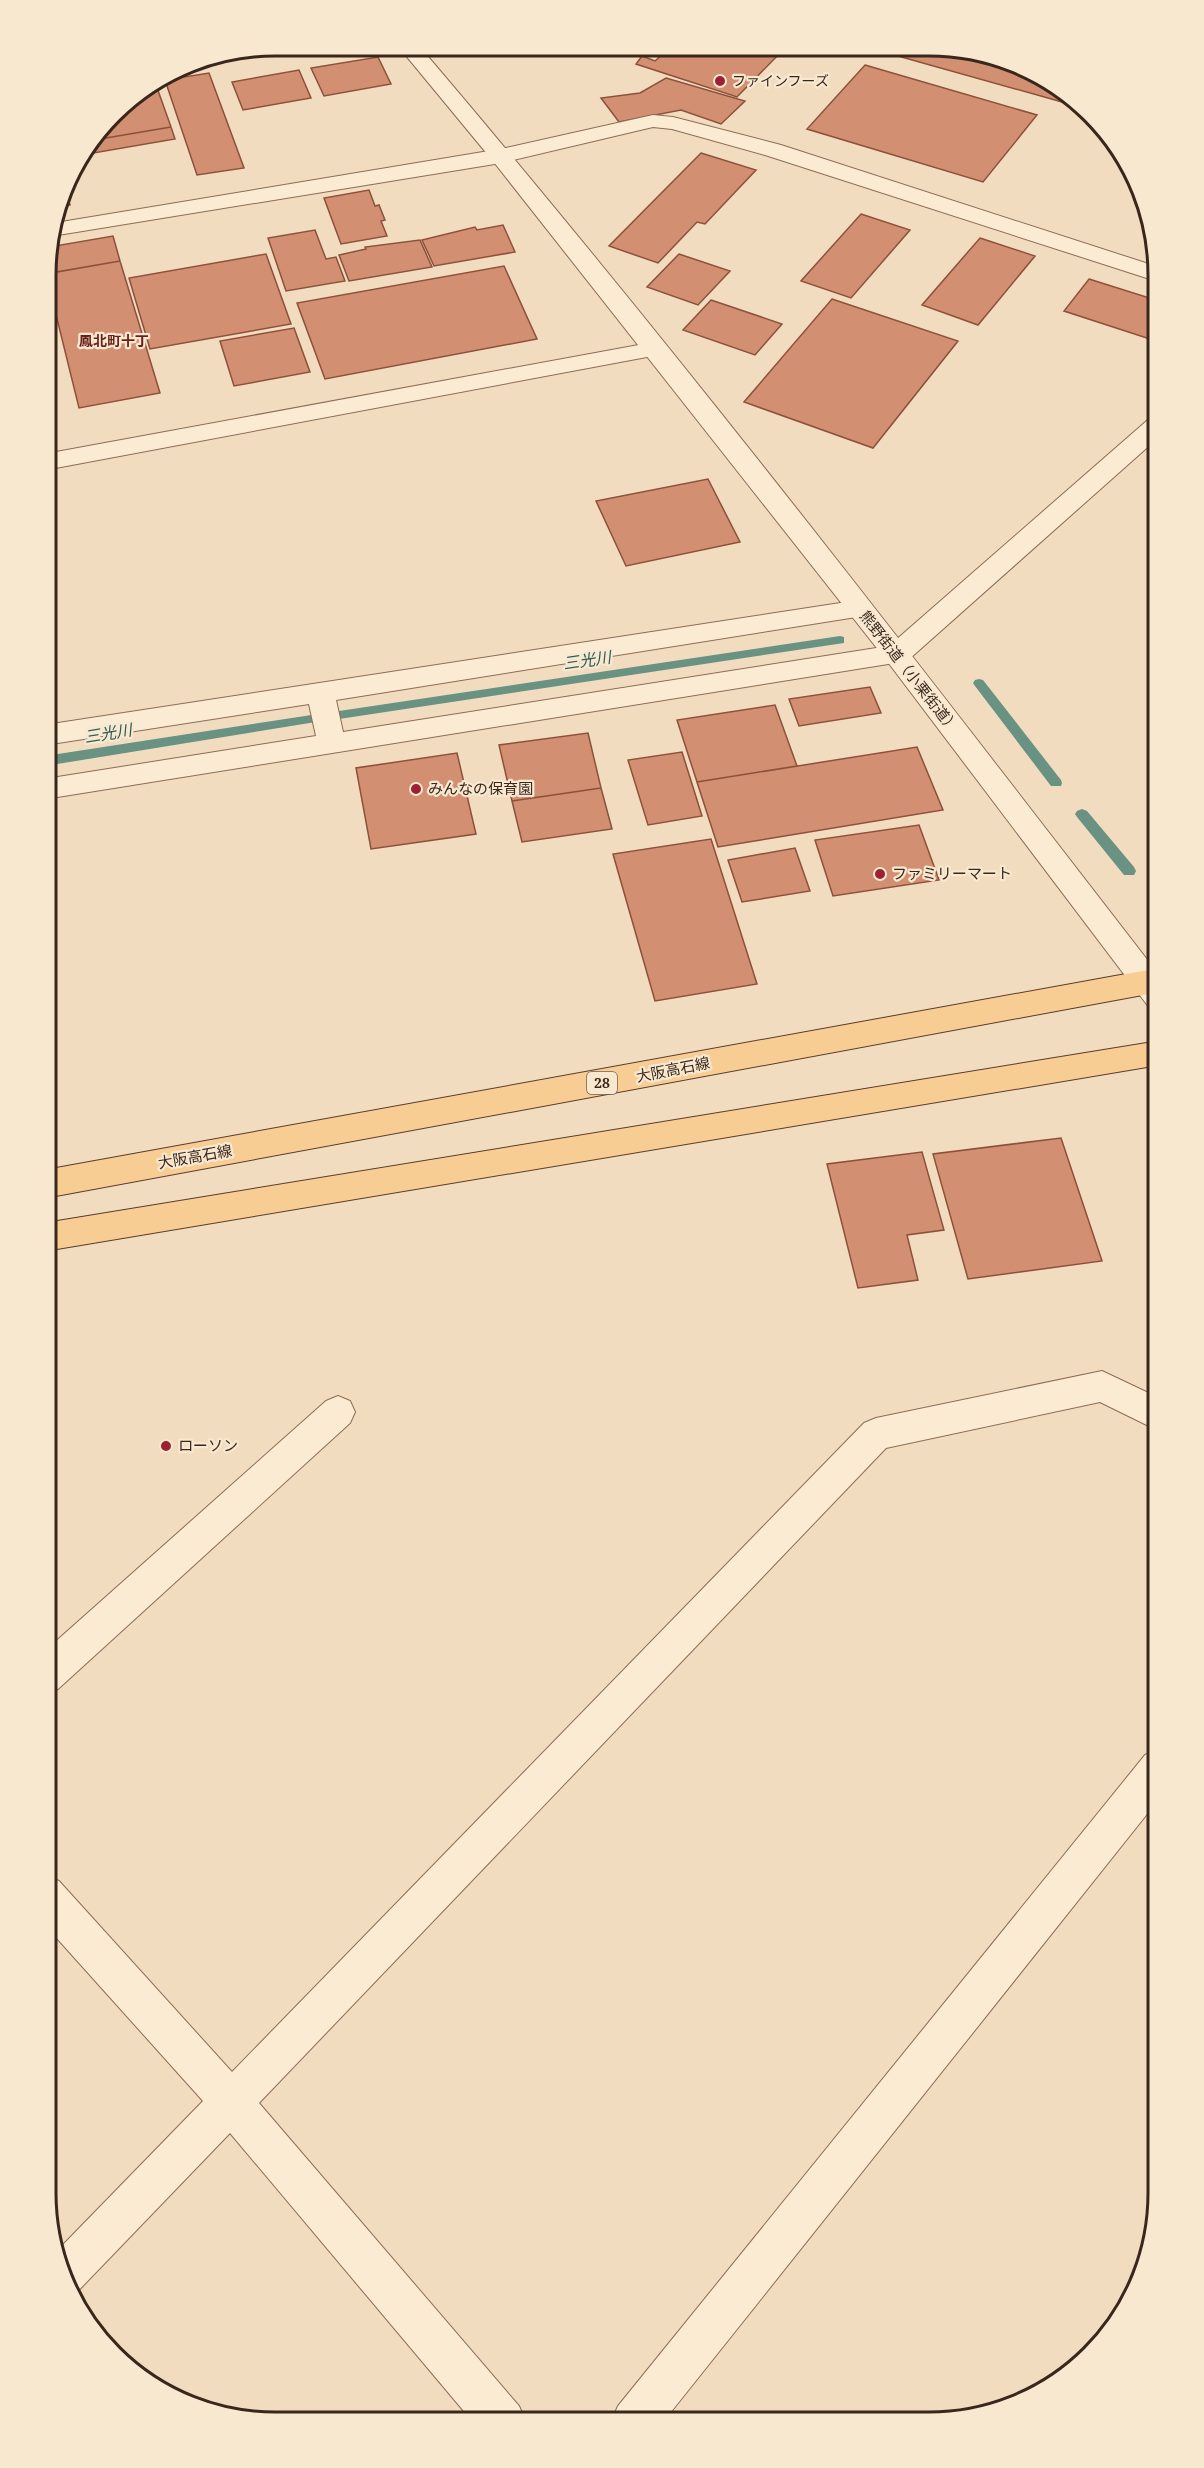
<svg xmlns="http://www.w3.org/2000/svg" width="1204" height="2468" viewBox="0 0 1204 2468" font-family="'Noto Serif','Noto Sans JP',serif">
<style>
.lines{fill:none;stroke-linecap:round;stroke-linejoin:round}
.stream{fill:#699283;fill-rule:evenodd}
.building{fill:#d28f72;stroke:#8d513a;stroke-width:1.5}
.service-casing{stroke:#8c6c56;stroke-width:2}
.minor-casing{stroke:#8c6c56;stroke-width:2}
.tertiary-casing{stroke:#8c6c56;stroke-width:2}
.primary-casing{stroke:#593b2b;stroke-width:2}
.service{fill:#fbebd3;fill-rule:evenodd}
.minor{fill:#fbebd3;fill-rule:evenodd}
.tertiary{fill:#fbebd3;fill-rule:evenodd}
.primary{fill:#f8cd94;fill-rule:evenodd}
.poi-dot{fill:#9f2131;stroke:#f8e8d0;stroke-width:2}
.labels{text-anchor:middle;stroke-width:4.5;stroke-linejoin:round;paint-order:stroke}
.far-poi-label{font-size:14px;fill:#3a271c;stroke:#f8e8d0;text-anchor:start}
.far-neighbourhood-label{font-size:14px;font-weight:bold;fill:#6a1f18;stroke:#f8e8d0}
.shield{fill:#f8e8d0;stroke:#736152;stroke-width:1.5}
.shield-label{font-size:14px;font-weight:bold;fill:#3a271c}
.street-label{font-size:15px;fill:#3a271c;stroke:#f8e8d0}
.poi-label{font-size:15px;fill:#3a271c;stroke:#f8e8d0;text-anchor:start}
.water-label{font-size:16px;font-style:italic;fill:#2a5b52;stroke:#f8e8d0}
.rim{fill:none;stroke:#3a271c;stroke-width:3}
</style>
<rect width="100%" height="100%" fill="#f1dcbf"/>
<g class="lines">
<path class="stream" d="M840,636l4,1v6l-505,76 -6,-4 6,-4z
M979,679l4,1 78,100 1,3 -1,3h-10l-76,-100 -2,-3 2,-3z
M318,714l6,4 -2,3 -277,45v-10z
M1082,809l5,2 47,56 2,4 -2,4h-10l-47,-58 -2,-3 2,-3z"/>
</g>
<path class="building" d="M671,47l114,1 -48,49 -101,-33 6,-8 13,5z
M873,49h101l57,19 50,34 6,7z
M378,57l13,27 -67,12 -13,-28z
M865,65l172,50 -54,67 -176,-53z
M299,70l12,28 -68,12 -11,-28z
M209,73l35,95 -47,7 -32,-95z
M666,78l79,23 -24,23 -40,-14 -62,12 -18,-24 39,-5z
M155,82l16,45 -77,13 29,-38z
M171,127l4,12 -93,16 12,-15z
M701,153l55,17 -51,54 -8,-2 -39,41 -49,-17z
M65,186l5,19 -11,2z
M369,190l6,16 4,-1 6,15 -4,1 6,15 -46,8 -17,-46z
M861,214l49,16 -59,68 -50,-17z
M503,225l12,27 -81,14 -12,-26 53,-13 2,3z
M315,230l11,29 10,-2 9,24 -59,10 -18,-53z
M113,236l7,25 -64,11 -7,-25z
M980,238l55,18 -57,69 -56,-20z
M420,240l12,27 -83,14 -10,-26 27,-6 -1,-2z
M266,254l25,70 -141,25 -21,-71z
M679,254l51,17 -32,34 -51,-18z
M120,261l40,132 -81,15 -33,-134z
M504,266l33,73 -212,40 -28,-76z
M1089,279l70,22v41l-95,-31z
M832,299l126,42 -85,107 -129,-46z
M711,300l71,24 -27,31 -72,-25z
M294,328l16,44 -76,14 -14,-45z
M708,479l32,63 -114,24 -30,-65z
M870,687l11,26 -82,13 -10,-27z
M775,705l22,61 -100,16 -20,-62z
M588,733l13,55 -89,13 -13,-56z
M917,747l26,63 -225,37 -21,-65z
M682,752l20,64 -54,9 -20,-65z
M457,753l19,81 -105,15 -15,-81z
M601,788l11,41 -90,13 -10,-41z
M919,825l20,55 -106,16 -18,-56z
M711,839l46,145 -102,17 -42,-147z
M795,848l15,43 -68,11 -14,-42z
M1061,1138l41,123 -134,18 -35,-125z
M922,1152l22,78 -37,5 11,45 -60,8 -31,-124z"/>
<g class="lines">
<defs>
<path id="service" d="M412,46h35l-7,4 -33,3 -2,-3 2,-3z"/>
<path id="minor" d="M653,115l20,2 108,28 377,122 1,15 -394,-127 -93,-26 -19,-2 -152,36 -449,73 3,-13 446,-74z
M655,342l8,2 4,5 -4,5 -618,116v-16z
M1159,416v21l-252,224 -862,138v-20l271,-43 -7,-32 -264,41v-20l815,-125 9,3 4,6 -4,6 -533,85 7,32 546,-86 261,-228z
M1102,1371l57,27v33l-59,-29 -214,46 -627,655 260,303 7,16h-53l-243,-289 -153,159 -6,3 -14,-28 -2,-14 148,-152 -158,-176v-50l14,6 173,191 632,-649 12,-5z
M338,1396l12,5 5,11 -5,11 -292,266 -13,5v-43l281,-250z
M1159,1749v50l-496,623h-52l7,-16 527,-651z"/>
<path id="tertiary" d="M398,46h21c257,301 498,616 740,929v35l-11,-4 -261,-345 -394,-500z"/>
<path id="primary" d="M1159,968v24l-1114,206v-28z
M1159,1041v24l-1114,186v-28z"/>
</defs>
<use href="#service" class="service-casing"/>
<use href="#minor" class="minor-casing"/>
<use href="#tertiary" class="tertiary-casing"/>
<use href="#primary" class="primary-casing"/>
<use href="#service" class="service"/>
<use href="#minor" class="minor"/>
<use href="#tertiary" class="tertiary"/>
<use href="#primary" class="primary"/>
</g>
<g class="poi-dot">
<circle cx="720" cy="81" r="6"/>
<circle cx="416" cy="789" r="6"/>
<circle cx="880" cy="874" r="6"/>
<circle cx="166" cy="1446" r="6"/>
</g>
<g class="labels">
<g class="far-poi-label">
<text x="732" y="86">ファインフーズ</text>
</g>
<g class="far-neighbourhood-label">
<text x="114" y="346">鳳北町十丁</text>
</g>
<rect class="shield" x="587" y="1072" width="30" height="22" rx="4.5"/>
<g class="shield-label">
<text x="602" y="1088">28</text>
</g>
<g class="street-label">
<text transform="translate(909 672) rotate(52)" y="5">熊野街道（小栗街道）</text>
<text transform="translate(673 1070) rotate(-11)" y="5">大阪高石線</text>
<text transform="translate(195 1157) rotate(-10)" y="5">大阪高石線</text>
</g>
<g class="poi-label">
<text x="428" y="794">みんなの保育園</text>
<text x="892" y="879">ファミリーマート</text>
<text x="178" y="1451">ローソン</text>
</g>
<g class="water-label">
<text transform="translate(587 660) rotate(-8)" y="6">三光川</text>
<text transform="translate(108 733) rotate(-9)" y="6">三光川</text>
</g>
</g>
<path d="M0 0H1204V2468H0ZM275 56H929A219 219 0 0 1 1148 275V2193A219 219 0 0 1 929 2412H275A219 219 0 0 1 56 2193V275A219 219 0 0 1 275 56Z" fill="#f8e8d0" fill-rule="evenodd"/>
<path class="rim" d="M275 56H929A219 219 0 0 1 1148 275V2193A219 219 0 0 1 929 2412H275A219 219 0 0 1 56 2193V275A219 219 0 0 1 275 56Z"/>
</svg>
